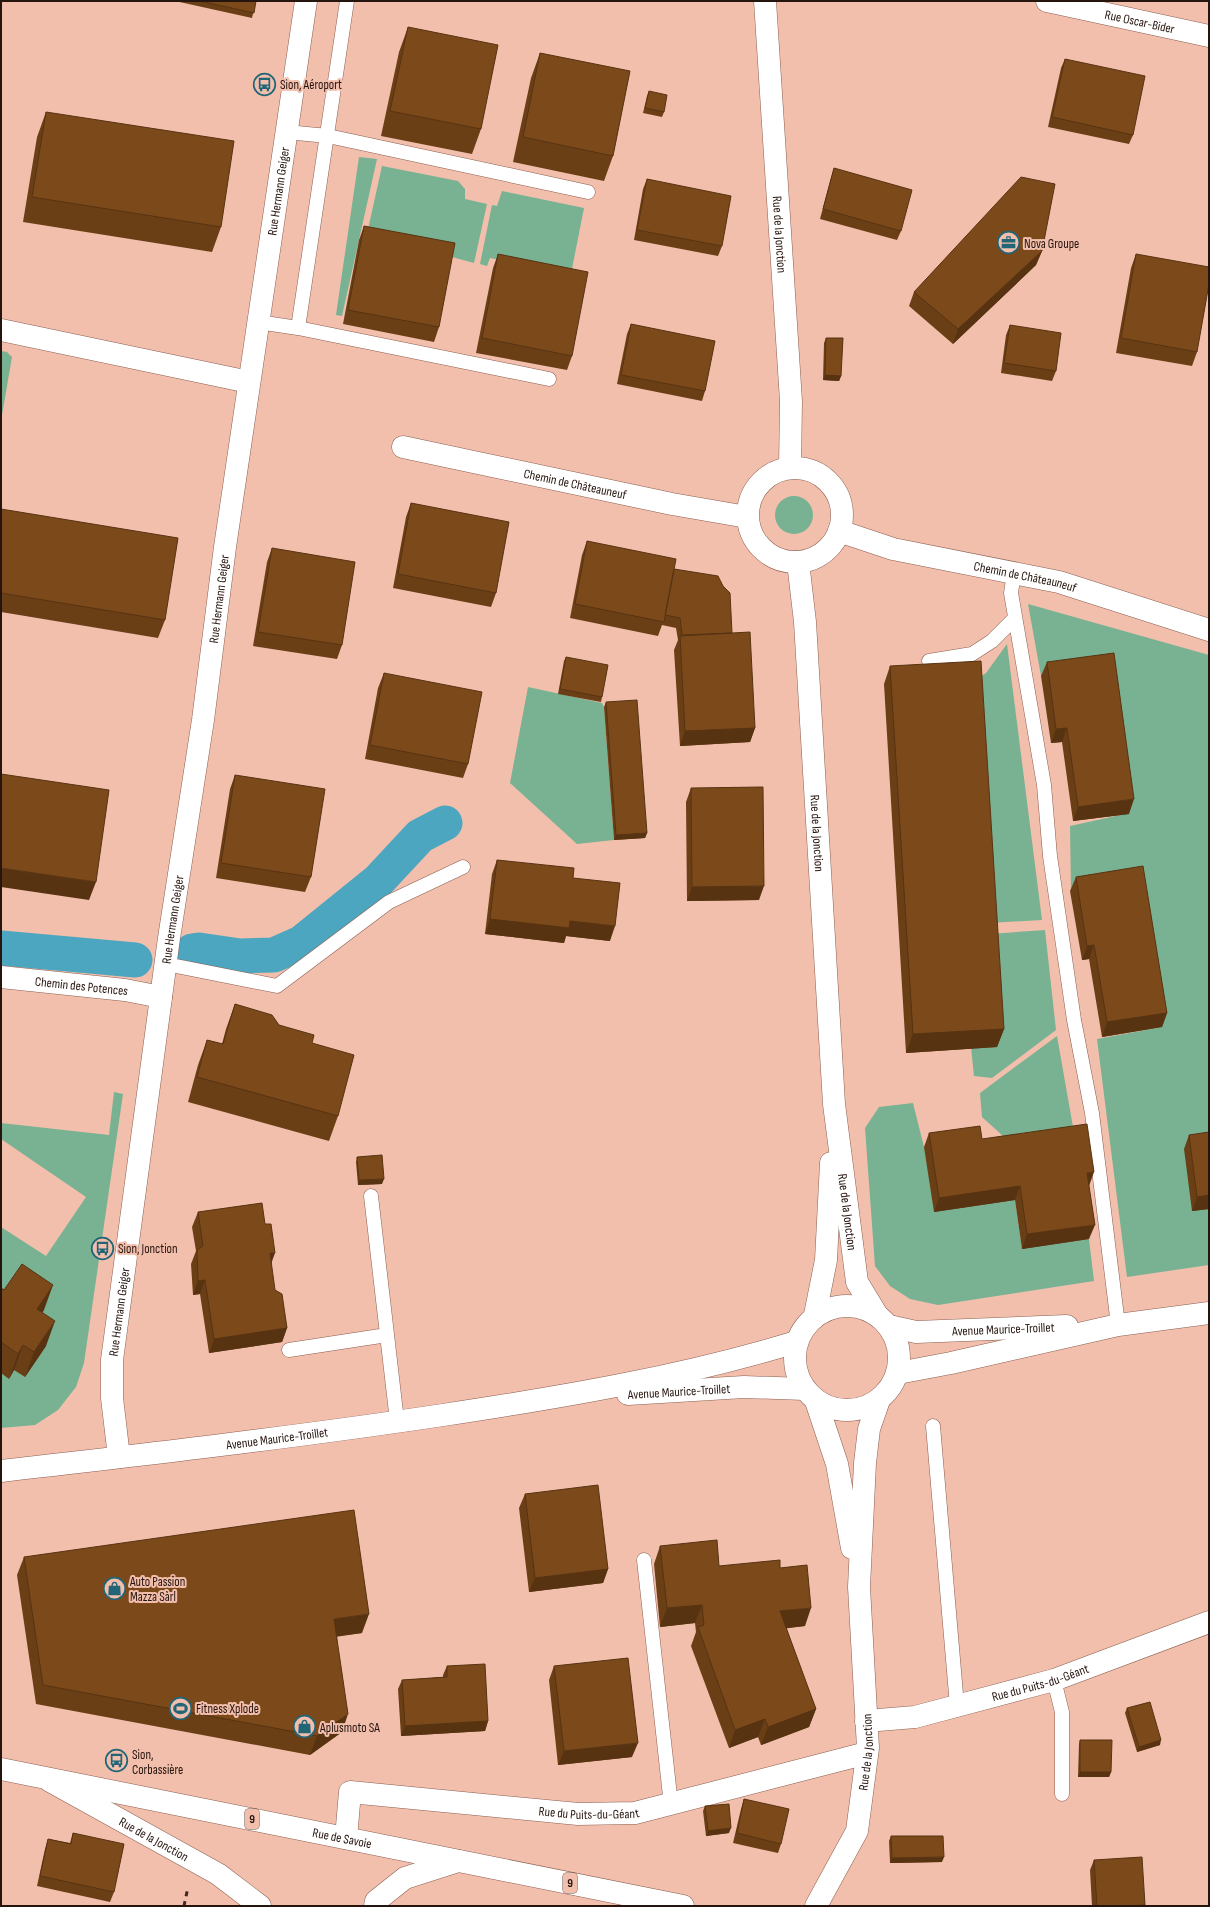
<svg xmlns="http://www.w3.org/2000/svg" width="1210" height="1907" viewBox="0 0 1210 1907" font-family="'Sofia Sans Condensed',sans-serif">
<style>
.green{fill:#78b292}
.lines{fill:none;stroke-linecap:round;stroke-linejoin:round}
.canal{stroke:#4da6bf;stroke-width:35}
.service-casing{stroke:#8b5e4f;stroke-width:15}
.minor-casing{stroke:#8b5e4f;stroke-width:23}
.primary-casing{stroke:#8b5e4f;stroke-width:23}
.service{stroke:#fff;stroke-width:14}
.minor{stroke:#fff;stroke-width:22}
.primary{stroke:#fff;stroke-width:22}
.rail{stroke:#3f2922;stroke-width:3;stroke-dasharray:5 5;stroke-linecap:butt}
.wall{fill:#6b3f16}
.shaded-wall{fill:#573312}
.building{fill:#7c491a;stroke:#573312}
.labels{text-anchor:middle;stroke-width:4;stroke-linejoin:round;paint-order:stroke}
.shield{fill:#f2bfad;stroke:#63473e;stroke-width:1}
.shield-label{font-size:12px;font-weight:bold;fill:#26140e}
.street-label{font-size:13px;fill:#26140e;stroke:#f2bfad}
.poi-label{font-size:13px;fill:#26140e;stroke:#f2bfad;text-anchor:start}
</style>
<rect width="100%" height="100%" fill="#f2bfad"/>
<path class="green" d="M359,157l18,2 -35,157 -6,-1z
M382,166l76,15 7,8v10l22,5 -13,59 -107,-29z
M502,191l82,17 -13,66 -81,-16 -3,8 -7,-2 12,-59 5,1z
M1,351l6,1 5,5 -11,64z
M775 515a19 19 0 1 1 38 0a19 19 0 1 1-38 0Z
M1028,604l181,51v610l-82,12 -30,-238 65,-12 -24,-147 -67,11 -1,-65 59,-13 -88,-137z
M1007,644l35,276 -53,3 -15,-242 12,-8z
M528,687l74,16 2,4 10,133 -37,4 -67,-61z
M1045,930l11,100 -64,48 -18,-2 -3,-29 19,-113z
M1057,1036l16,91 -70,9 -21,-19 -2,-24z
M114,1092l9,2 -39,269 -8,24 -18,23 -23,15 -34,3v-201l45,29 40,-59 -85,-58v-16l108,12z
M913,1103l11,44 91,53 7,48 67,-9 5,42 -156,24 -28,-6 -20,-13 -15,-20 -10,-138 14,-21z"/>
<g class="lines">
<path class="canal" d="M1,948l134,12
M192,951l7,-1 41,6 34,-1 27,-12 78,-63 41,-44 25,-13"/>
<defs>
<path id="service" d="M286,132l42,4 260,56
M258,322l40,6 251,51
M298,328l49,-327
M1014,573l-3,20 33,192 6,71 24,164 18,93 26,212
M929,661l43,-7 20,-13 23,-23
M166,964l111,22 112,-84 74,-35
M371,1196l26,225
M289,1350l98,-15
M933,1426l24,280
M644,1560l27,245
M1054,1680l8,32v82"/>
<g id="minor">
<path id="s1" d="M765,1l26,400 -1,67"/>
<path id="s2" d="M1047,1l162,35"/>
<path d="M1,330l248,52"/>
<path id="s3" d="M403,447l269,57 75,13"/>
<circle cx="795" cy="515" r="47"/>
<path id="s4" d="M839,531l54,18 166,33 150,48"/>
<path id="s5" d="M798,562l7,60 29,482 23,178 20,33"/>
<path id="s6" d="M1,977l124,13 36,7"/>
<circle cx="847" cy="1358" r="52"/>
<path d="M815,1315l11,-55 5,-97"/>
<path id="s7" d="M889,1326l27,6 151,-6"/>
<path d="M898,1373l53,-10 167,-38 91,-12"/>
<path id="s8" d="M628,1394l116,-7 61,2"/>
<path d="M816,1401l21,63 15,84"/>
<path id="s9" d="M119,1457l-7,-59v-38l57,-422 34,-218 22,-173 81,-546"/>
<path id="s10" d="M1,1471c148,-17 295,-34 442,-56 119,-18 238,-38 353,-73"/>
<path id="s11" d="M866,1721l49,-4 139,-37 155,-58"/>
<path id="s12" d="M50,1781l168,93 42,32"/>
<path id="s13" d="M346,1838l4,-46 228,22 57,-1 232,-60"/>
<path d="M375,1906l1,-5 29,-23 53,-17"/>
<path id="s14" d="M816,1906l41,-75 11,-83 -9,-161 6,-124 4,-34 10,-29"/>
</g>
<g id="primary">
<path id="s15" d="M1,1769l682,137"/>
</g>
</defs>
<use href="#service" class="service-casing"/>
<use href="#minor" class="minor-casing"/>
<use href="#primary" class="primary-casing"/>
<use href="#service" class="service"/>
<use href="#minor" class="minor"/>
<use href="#primary" class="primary"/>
<path class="rail" d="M184,1906l4,-19"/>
</g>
<path class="wall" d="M175,1h81l-4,17z
M408,27l73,102 -9,25 -91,-18 18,-84z
M540,53l73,103 -9,25 -91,-19 18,-84z
M1065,59l68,76 -4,9 -81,-17 13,-59z
M649,91l15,21 -2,5 -19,-4 4,-17z
M46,112l175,115 -9,25 -189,-30 14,-85z
M834,168l67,63 -4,9 -77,-21 11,-41z
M647,179l75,67 -4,10 -84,-16 9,-51z
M364,226l75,101 -5,15 -91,-18 16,-84z
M1042,251l-6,14 -83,79 -44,-38 5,-14z
M498,254l74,102 -5,14 -91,-17 17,-85z
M1136,254l61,98 -5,14 -76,-13 15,-85z
M631,324l74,67 -3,10 -85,-17 10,-50z
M1010,325l46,46 -4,10 -51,-8 5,-38z
M826,338l15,38 -2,5 -16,-1 1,-37z
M411,503l85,90 -5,14 -98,-19 13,-71z
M1,509l164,111 -7,18 -157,-26z
M587,541l87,28 58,64 23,95 -5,14 -70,4 -6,-96 4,-10 -2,-12 -14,-3 -4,11 -88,-18 12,-63z
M272,548l70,97 -5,14 -84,-13 14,-84z
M566,657l36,40 -1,5 -43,-8 6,-33z
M1047,662l82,152 -56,7 -11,-79 -11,1 -10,-67z
M890,666l114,363 -7,18 -91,6 -22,-369z
M384,673l84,91 -5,14 -98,-19 13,-71z
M606,702l41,131 -2,5 -31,2 -10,-133z
M235,775l76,102 -6,15 -89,-14 14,-89z
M691,788l68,112 -72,1 -1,-99z
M497,860l76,18 37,63 -44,-5 -2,7 -79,-9 7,-60z
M1076,877l91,136 -5,14 -60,10 -13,-78 -7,1 -12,-69z
M235,1004l44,21 33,18 26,73 -9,25 -141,-39 10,-37 9,-25 15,4 4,-15z
M929,1133l53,6 107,47v53l-67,10 -7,-49 -81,12 -10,-65z
M1189,1135l20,74 -17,2 -8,-62z
M357,1157l25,27 -24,1 -2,-23z
M198,1212l77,78 12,38 -5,14 -73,11 -9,-59 -7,1 -2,-31 5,-13 -4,-24z
M1,1288l43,22 -2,2 4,34 -21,31 -11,-7 -5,9 -8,-6z
M525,1494l83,75 -5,14 -74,9 -10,-84z
M660,1546l59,20 61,2 25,58 -19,2 30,81 -7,18 -48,18 -3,-8 -29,11 -38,-102 5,-14 -1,-9 -35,4 -6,-63z
M24,1557l338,76 -25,3 5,96 -32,23 -274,-51 -19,-129z
M447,1666l41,55 -3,10 -84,5 -3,-47 4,-9 41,-3v-2z
M554,1666l78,91 -74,8 -9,-85z
M1127,1708l33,37 -23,7 -12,-39z
M1080,1740l31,32 -2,5h-31l1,-33z
M744,1799l37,45 -3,9 -45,-10 8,-34z
M705,1806l24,27 -23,3 -3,-25z
M73,1833l41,59 -4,10 -73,-16 8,-37 3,-10 22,4z
M891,1836l51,26 -52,1 -1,-22z
M1094,1860l51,45 -1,1h-52l-2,-36z"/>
<path class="shaded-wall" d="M1042,251l-6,14 -83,79 5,-15z
M825,375l16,1 -2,5 -16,-1z
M755,728l-5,14 -70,4 5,-15z
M1067,728l-5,14 -11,1 5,-14z
M1134,799l-5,15 -56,7 5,-14z
M647,833l-2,5 -31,2 2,-5z
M1,868l95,14 -7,18 -88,-13z
M764,886l-5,14 -72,1 5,-14z
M490,919l80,2 45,5 -5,15 -44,-5 -2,7 -79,-9z
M1094,945l-5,14 -7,1 5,-14z
M1167,1013l-5,14 -60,10 5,-15z
M1004,1029l-7,18 -91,6 7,-19z
M1094,1172l-5,14 -7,1 5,-14z
M384,1179l-2,5 -24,1 1,-5z
M1020,1186l-5,14 -81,12 5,-14z
M1209,1195v14l-17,2 5,-14z
M1095,1225l-6,14 -67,10 5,-15z
M270,1253h5l-5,14z
M205,1280l-5,14 -7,1 5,-14z
M53,1285l-9,25 -16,24 9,-25z
M55,1321l-9,25 -21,31 9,-25z
M287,1328l-5,14 -73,11 5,-14z
M23,1345l-9,25 -5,9 9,-25z
M608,1569l-5,14 -74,9 6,-14z
M702,1605l-7,18 -35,4 7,-19z
M811,1608l-6,18 -32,4 7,-19z
M369,1614l-7,19 -34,5 6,-19z
M816,1709l-7,18 -48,18 7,-18z
M348,1714l-6,18 -32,23 7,-19z
M765,1719l-7,18 -29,11 6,-18z
M488,1721l-3,10 -84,5 4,-10z
M1161,1740l-1,5 -23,7 2,-5z
M638,1743l-6,14 -74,8 6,-14z
M1080,1772h31l-2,5h-31z
M731,1828l-2,5 -23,3 2,-5z
M944,1857l-2,5 -52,1 2,-5z
M1145,1905l-1,1h-23z"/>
<path class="building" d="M200,1h56l-2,12z
M408,27l90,18 -17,84 -91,-18z
M540,53l90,18 -17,85 -90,-19z
M1065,59l80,17 -12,59 -81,-18z
M649,91l18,4 -3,17 -19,-4z
M46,112l188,29 -13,86 -189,-30z
M834,168l78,22 -11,41 -78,-22z
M1021,177l34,7 -13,67 -84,78 -44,-37z
M647,179l84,17 -9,50 -85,-16z
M364,226l91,17 -16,84 -91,-17z
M498,254l90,18 -16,84 -90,-18z
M1136,254l73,13v17l-12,68 -76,-14z
M631,324l84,17 -10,50 -84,-16z
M1010,325l51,8 -5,38 -52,-8z
M826,338h17l-2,38 -16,-1z
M411,503l98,19 -13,71 -98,-19z
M1,509l177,29 -13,82 -164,-27z
M587,541l89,18 -12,63 -89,-18z
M272,548l83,14 -13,83 -84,-13z
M674,569l44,7 5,10 7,7 2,40 -50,2 -2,-17 -15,-3z
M750,632l5,96 -70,3 -5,-95z
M1114,653l20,146 -56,8 -11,-79 -11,1 -9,-67z
M566,657l42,8 -6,32 -42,-8z
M981,661l23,368 -91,5 -23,-368z
M384,673l98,19 -14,72 -98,-19z
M637,700l10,133 -31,2 -10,-133z
M1,774l108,16 -13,92 -95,-14z
M235,775l90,14 -14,88 -90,-14z
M763,787l1,99 -72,1 -1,-99z
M497,860l77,8 -1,10 47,5 -5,43 -45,-5 -1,7 -79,-9z
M1143,866l24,147 -60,9 -13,-77 -7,1 -11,-69z
M235,1004l37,11 7,10 35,10 -2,8 42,12 -16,61 -141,-39 10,-37 16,4z
M1087,1124l7,48 -7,1 8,52 -68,9 -7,-48 -81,12 -10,-65 51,-7 2,13z
M1209,1132v63l-12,2 -8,-62z
M382,1155l2,24 -25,1 -2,-23z
M262,1203l3,21h6l4,29h-5l5,37 7,4 5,34 -73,11 -9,-59 -7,1 -1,-31 6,-4 -5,-34z
M22,1264l31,21 -16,24 18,12 -21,31 -11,-7 -5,9 -17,-12v-54l3,2z
M598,1485l10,84 -73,9 -10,-84z
M354,1510l15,104 -35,5 14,95 -31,22 -274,-51 -19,-128z
M717,1540l2,26 61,-6v8l27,-3 4,43 -31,3 36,98 -48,18 -3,-8 -30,11 -37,-103 6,-2 -2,-20 -35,3 -7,-62z
M628,1658l10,85 -74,8 -10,-85z
M485,1664l3,57 -83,5 -3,-46 45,-3v-11z
M1150,1702l11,38 -22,7 -12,-39z
M1080,1740h32l-1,32h-31z
M744,1799l45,10 -8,35 -44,-11z
M729,1804l2,24 -23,3 -3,-25z
M73,1833l51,11 -10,48 -74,-16 8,-37 23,5z
M891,1836h52l1,21 -52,1z
M1142,1857l3,48 -24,1h-24l-3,-46z"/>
<defs>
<symbol id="bus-ring" viewBox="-11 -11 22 22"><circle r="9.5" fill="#f2bfad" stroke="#226577" stroke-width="1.5"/><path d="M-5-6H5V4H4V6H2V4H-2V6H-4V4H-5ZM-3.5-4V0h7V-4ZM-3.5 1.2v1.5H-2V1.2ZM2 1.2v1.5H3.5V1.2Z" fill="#226577"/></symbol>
<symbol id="office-ring" viewBox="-11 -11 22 22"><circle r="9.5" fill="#f2bfad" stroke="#226577" stroke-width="1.5"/><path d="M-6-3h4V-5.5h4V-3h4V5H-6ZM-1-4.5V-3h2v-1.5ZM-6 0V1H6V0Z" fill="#226577"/></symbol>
<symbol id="shop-ring" viewBox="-11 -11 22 22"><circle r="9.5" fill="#f2bfad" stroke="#226577" stroke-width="1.5"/><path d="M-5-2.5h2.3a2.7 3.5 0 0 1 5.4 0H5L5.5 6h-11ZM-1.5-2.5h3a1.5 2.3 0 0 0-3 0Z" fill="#226577"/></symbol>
<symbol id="stadium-ring" viewBox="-11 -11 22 22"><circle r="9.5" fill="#f2bfad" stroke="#226577" stroke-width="1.5"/><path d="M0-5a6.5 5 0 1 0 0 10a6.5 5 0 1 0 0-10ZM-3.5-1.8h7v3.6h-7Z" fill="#226577"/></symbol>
</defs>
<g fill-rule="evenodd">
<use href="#bus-ring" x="252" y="72" width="25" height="25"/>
<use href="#office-ring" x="996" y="230" width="25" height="25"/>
<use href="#bus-ring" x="90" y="1236" width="25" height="25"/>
<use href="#shop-ring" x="102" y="1576" width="25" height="25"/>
<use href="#stadium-ring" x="168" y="1696" width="25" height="25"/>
<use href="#shop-ring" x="292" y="1714" width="25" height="25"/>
<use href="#bus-ring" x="104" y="1748" width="25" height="25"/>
</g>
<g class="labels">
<g class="shield">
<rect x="245" y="1809" width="14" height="20" rx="3"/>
<rect x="563" y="1873" width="14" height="20" rx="3"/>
</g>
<g class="shield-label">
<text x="252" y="1823">9</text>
<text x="570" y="1887">9</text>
</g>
<g class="street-label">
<text dy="5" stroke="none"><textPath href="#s2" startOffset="95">Rue Oscar-Bider</textPath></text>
<text dy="5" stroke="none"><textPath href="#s9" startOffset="1278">Rue Hermann Geiger</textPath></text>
<text dy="5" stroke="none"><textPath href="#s1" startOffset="234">Rue de la Jonction</textPath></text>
<text dy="5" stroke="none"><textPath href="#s3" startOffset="176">Chemin de Châteauneuf</textPath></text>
<text dy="5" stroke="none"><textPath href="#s4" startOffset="192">Chemin de Châteauneuf</textPath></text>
<text dy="5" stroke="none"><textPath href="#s9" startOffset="866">Rue Hermann Geiger</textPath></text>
<text dy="5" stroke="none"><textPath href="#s5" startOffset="272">Rue de la Jonction</textPath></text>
<text dy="5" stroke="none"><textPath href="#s9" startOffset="542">Rue Hermann Geiger</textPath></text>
<text dy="5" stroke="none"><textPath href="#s6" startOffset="81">Chemin des Potences</textPath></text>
<text dy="5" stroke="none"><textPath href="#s5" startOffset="652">Rue de la Jonction</textPath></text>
<text dy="5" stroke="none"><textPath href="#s9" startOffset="146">Rue Hermann Geiger</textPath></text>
<text dy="5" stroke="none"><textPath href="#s7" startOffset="115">Avenue Maurice-Troillet</textPath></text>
<text dy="5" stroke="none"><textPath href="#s8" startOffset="51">Avenue Maurice-Troillet</textPath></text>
<text dy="5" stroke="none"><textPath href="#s10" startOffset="278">Avenue Maurice-Troillet</textPath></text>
<text dy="5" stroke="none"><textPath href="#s11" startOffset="179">Rue du Puits-du-Géant</textPath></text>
<text dy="5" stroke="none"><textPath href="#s14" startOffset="165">Rue de la Jonction</textPath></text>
<text dy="5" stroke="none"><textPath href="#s13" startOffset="286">Rue du Puits-du-Géant</textPath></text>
<text dy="5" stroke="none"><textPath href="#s15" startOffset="348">Rue de Savoie</textPath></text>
<text dy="5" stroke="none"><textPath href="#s12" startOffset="119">Rue de la Jonction</textPath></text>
</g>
<g class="poi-label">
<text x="280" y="89">Sion, Aéroport</text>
<text x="1024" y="248">Nova Groupe</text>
<text x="118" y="1253">Sion, Jonction</text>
<text x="130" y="1586">Auto Passion<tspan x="130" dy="15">Mazza Sàrl</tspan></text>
<text x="196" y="1713">Fitness Xplode</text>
<text x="320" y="1732">Aplusmoto SA</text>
<text x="132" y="1759">Sion,<tspan x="132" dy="15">Corbassière</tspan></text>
</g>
</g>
<rect width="1210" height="1907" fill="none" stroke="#26140e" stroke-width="4"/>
</svg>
